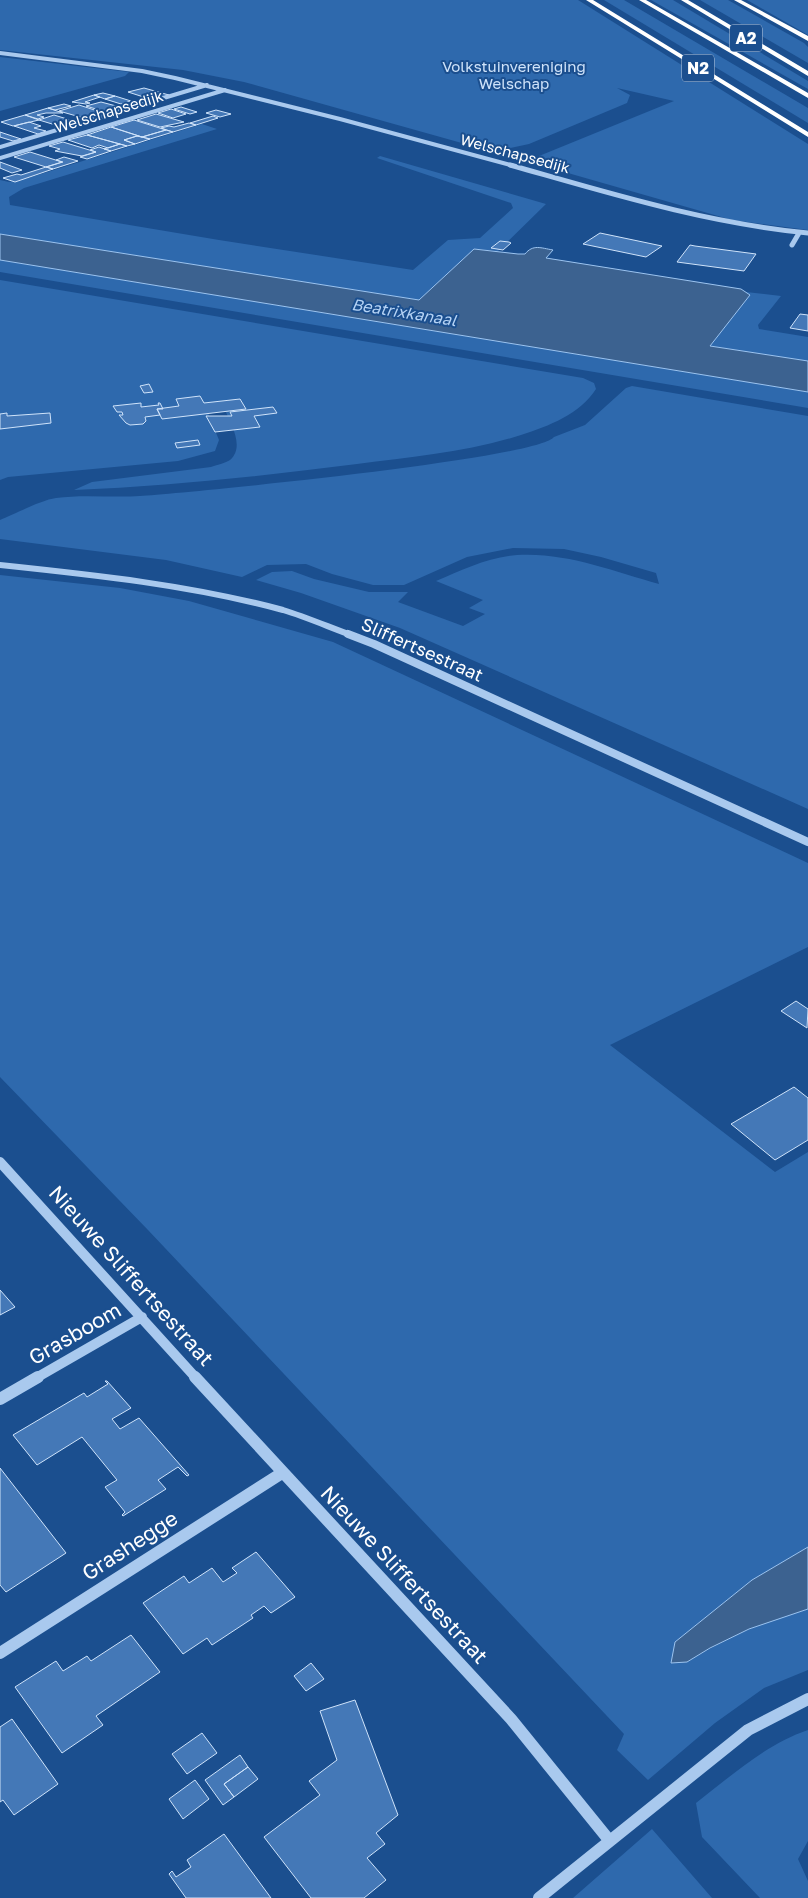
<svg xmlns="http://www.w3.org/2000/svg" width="808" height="1898" viewBox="0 0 808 1898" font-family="'Golos Text',sans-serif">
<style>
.green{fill:#2e69ad}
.water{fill:#3c6290;stroke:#9cc4f0}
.building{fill:#4478b7;stroke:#cfe3fa}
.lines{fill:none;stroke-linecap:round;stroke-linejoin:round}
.minor-far5{stroke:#a9c9ee;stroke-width:4}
.minor-far4{stroke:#a9c9ee;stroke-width:5}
.minor-far3{stroke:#a9c9ee;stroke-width:6}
.minor-far2{stroke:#a9c9ee;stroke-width:8}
.minor-far1{stroke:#a9c9ee;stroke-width:10}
.minor{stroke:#a9c9ee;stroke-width:12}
.highway{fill:#fff;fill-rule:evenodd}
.labels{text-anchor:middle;stroke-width:4;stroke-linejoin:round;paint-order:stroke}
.far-park-label{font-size:15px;fill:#cfe3fa;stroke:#1b4f8f}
.far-street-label{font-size:15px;fill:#fff;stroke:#1b4f8f}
.shield{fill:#1b4f8f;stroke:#bbcadd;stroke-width:1}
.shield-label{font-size:16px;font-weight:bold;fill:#fff}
.far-water-label{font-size:16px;font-style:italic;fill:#b5d3f5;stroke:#1b4f8f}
.street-label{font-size:18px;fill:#fff;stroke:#1b4f8f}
.near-street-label{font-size:21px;fill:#fff;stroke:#1b4f8f}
</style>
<rect width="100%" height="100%" fill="#1b4f8f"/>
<path class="green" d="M0,0h578l230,144v86l-76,-10 -192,-55 -1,-9 135,-55 -57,-13 13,7 -3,8 -98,41 -28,6 -25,-3 -232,-65 -61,-12 -183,-20z
M604,0h20l184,108v15z
M651,0h22l135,81v8z
M700,0h28l76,43 4,4v16z
M747,0h61v35z
M0,57l129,15 -4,4 -125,35z
M202,124l15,5 -193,59 -15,9 1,8 209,35 194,30 35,-30 32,-2 33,-30 -2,-5 -134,-45 3,-2 166,48 -48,47 -24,-2 -55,51 -419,-66v-54l9,2 19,-4z
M0,260l808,132v16l-808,-136z
M0,280l583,98 11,5 2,6c-16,25 -47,37 -75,46 -53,17 -110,22 -164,29 -94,12 -188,22 -283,26l18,-8 119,-15c5,-2 15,-4 19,-7 15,-13 1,-36 -5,-50l-17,3 11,27 -4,11 -37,10 -170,16 -8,3z
M746,292l35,4 -23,29 1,4 49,8v24l-98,-15 40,-51z
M632,386l176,30v393l-408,-181 -99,-35 -45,-13 16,-8 20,-1 22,8 55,13h39l-10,10 65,24 22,-12 -16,-6 14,-8 -47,-19c26,-11 52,-24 81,-26 49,-3 96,16 142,29l-3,-11 -55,-16 -37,-8 -51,-1 -46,9 -63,28h-31l-41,-11 -26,-10 -39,1 -25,12 -76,-17 -166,-21v-19c15,-6 41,-20 56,-22 28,-4 56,0 84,-2 49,-3 397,-37 414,-59l31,-12 41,-37z
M0,575l120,13 69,13 144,41 475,221v84l-198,98 165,127 33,-20v395l-56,33 -77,62 12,20c38,-23 78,-42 121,-53v61l-44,18 -49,35 -67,57 -31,-30 7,-16 -476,-504 -148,-153z
M808,1730v111l-10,18 10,22v17h-48l-58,-61 -6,-34c35,-27 70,-59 112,-73z
M652,1829l60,69h-139z"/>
<path class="water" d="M0,234l419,66 55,-51 44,5h7c8,-10 16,-6 28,-4l-7,8 195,31 9,6 -40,51 98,15v31l-808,-132z
M808,1547v62l-59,20 -39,19 -23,14 -16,1 4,-21 77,-62z"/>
<path class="building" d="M144,88l25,7 -16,5 -25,-8z
M103,93l12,3 -10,3 -11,-4z
M94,95l6,2 -15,5 5,1 -4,1 -14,-2z
M115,96l16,5 -10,3 -16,-5z
M101,102l23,6 -15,5 -23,-7z
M64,104l7,2 -16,4 -7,-2z
M79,105l28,9 -20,5 -28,-8z
M181,107l16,5 -7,2 -16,-5z
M48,108l15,5h-17l-9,2 7,2 -6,2 -13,-4z
M171,109l15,5 -13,4 -15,-5z
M216,110l15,4 -11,3 -14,-4z
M156,114l28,8 -24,5 -23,-7z
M25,115l14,5 -26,6 -12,-4z
M54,115l23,7 -15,5 -23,-7z
M213,116l5,2 -22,7 -6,-2z
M134,120l32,10 -24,7 -31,-10z
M29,122l12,4 -7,2 12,3 -8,3 -24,-8z
M189,123l7,2 -23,7 -12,-4 8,-2 5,1z
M111,127l31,10 -5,-1 -13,4 11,4 -8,2 -40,-11z
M166,130l7,2 -23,7 -8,-2z
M0,132l21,7 -8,2 -13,-4z
M87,135l33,9 -12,4 -9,-3 -7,3 -24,-8z
M137,136l13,3 -15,5 -11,-4z
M63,142l33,10 -14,4 -27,-5 5,-2 -11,-3z
M120,144l7,2 -16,5 -7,-2z
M99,147l12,4 -24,8 -7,-2 16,-5 -6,-2z
M30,152l32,10 -16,5 -32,-10z
M64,157l14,4 -25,8 -7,-2 17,-5 -7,-2z
M0,162l22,8 -10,3 -12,-5z
M46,167l7,2 -38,13 -12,-4 14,-4 4,1z
M600,233l62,13 -16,11 -63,-13z
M500,241l9,1 2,1 -8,7 -12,-2z
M690,245l5,1 61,8 -12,17 -67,-9z
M800,314l8,1v16l-18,-3z
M149,384l4,8 -9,1 -4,-7z
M200,396l4,7 36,-4 6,10 -84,10 -5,-10 22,-3 -3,-7z
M141,403v4l18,-2 -1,-2h2l3,6h-6l3,6 -15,2 1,4 -3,3 -13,1 -4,-2 -7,-8h4l-1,-3h-5l-4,-6z
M273,407l4,6 -23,3 6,11 -45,5 -9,-16h26l-2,-4z
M7,413v3l43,-3 1,10 -51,6v-15z
M198,440l2,5 -23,3 -2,-5z
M796,1001l12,8 -1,19 -26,-17z
M794,1087l14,11v42l-33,20 -44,-36z
M0,1290l15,17 -15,8z
M105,1381h2l24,27 -19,11 8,10 19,-11 50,57 -2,1 -9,-9 -20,13 8,9 -43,27 -1,-1 3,-3 -20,-25 12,-7 -35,-43 -45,28 -24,-30 71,-42 3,4 21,-13z
M0,1468l66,85 -60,39 -6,-7z
M256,1552l39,45 -24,16 -7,-7 -13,9 2,3 -41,27 -5,-7 -24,16 -40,-51 41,-27 5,7 23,-15 11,14 14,-9 -5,-5z
M131,1635l29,37 -64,44 7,9 -41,28 -47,-66 41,-26 7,10 24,-15 4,5z
M311,1663l13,16 -18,12 -12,-15z
M355,1700l43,115 -22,18 9,11 -18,14 19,22 -22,18h-53l-47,-61 56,-42 -11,-14 28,-21 -17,-49z
M12,1719l46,65 -44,31 -11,-15 -3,2v-75z
M202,1733l15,20 -30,21 -15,-20z
M240,1755l8,12 -24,17 10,13 -11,8 -18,-25z
M248,1767l10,12 -24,18 -10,-13z
M195,1780l14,19 -26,20 -14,-20z
M224,1834l47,64h-85l-17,-24 3,-3 4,6 15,-10 -4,-7z"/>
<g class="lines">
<path class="minor-far5" d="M0,53l142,18 33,7 165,41 174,47
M0,147l207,-62
M0,158l225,-68"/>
<path class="minor-far4" d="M510,165c99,28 195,58 298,68
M792,245l7,-12"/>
<path class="minor-far3" d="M0,565c95,10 190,20 283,45 23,7 46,17 68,25"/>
<path class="minor-far2" d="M348,634l26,10 434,198"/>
<path class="minor-far1" d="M0,1162l196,216
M36,1378l106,-61"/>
<path class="minor" d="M195,1377l316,342 98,121
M0,1399l38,-22
M0,1653l282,-180
M539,1898l209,-168 60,-31"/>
<path class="highway" d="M586,0h7l215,132v5z
M639,0h7l162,93v5z
M681,0h7l120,71v5z
M734,0h7l67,36v5z"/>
</g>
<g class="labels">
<g class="far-park-label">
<text x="514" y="72">Volkstuinvereniging<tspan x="514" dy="17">Welschap</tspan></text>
</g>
<g class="far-street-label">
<text transform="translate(109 112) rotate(-17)" y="5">Welschapsedijk</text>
<text transform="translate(515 154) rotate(15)" y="5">Welschapsedijk</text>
</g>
<g class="shield">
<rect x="730" y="24.5" width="32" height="27" rx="4"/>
<rect x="682" y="54.5" width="32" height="27" rx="4"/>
</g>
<g class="shield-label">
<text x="746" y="44">A2</text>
<text x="698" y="74">N2</text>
</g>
<g class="far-water-label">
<text transform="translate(404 312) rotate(9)" y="6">Beatrixkanaal</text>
</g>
<g class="street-label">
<text transform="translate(422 650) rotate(24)" y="6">Sliffertsestraat</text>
</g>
<g class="near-street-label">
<text transform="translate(131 1276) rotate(48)" y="7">Nieuwe Sliffertsestraat</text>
<text transform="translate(75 1334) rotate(-30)" y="7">Grasboom</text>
<text transform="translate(130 1546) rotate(-33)" y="7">Grashegge</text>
<text transform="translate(404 1575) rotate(47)" y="7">Nieuwe Sliffertsestraat</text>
</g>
</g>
</svg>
